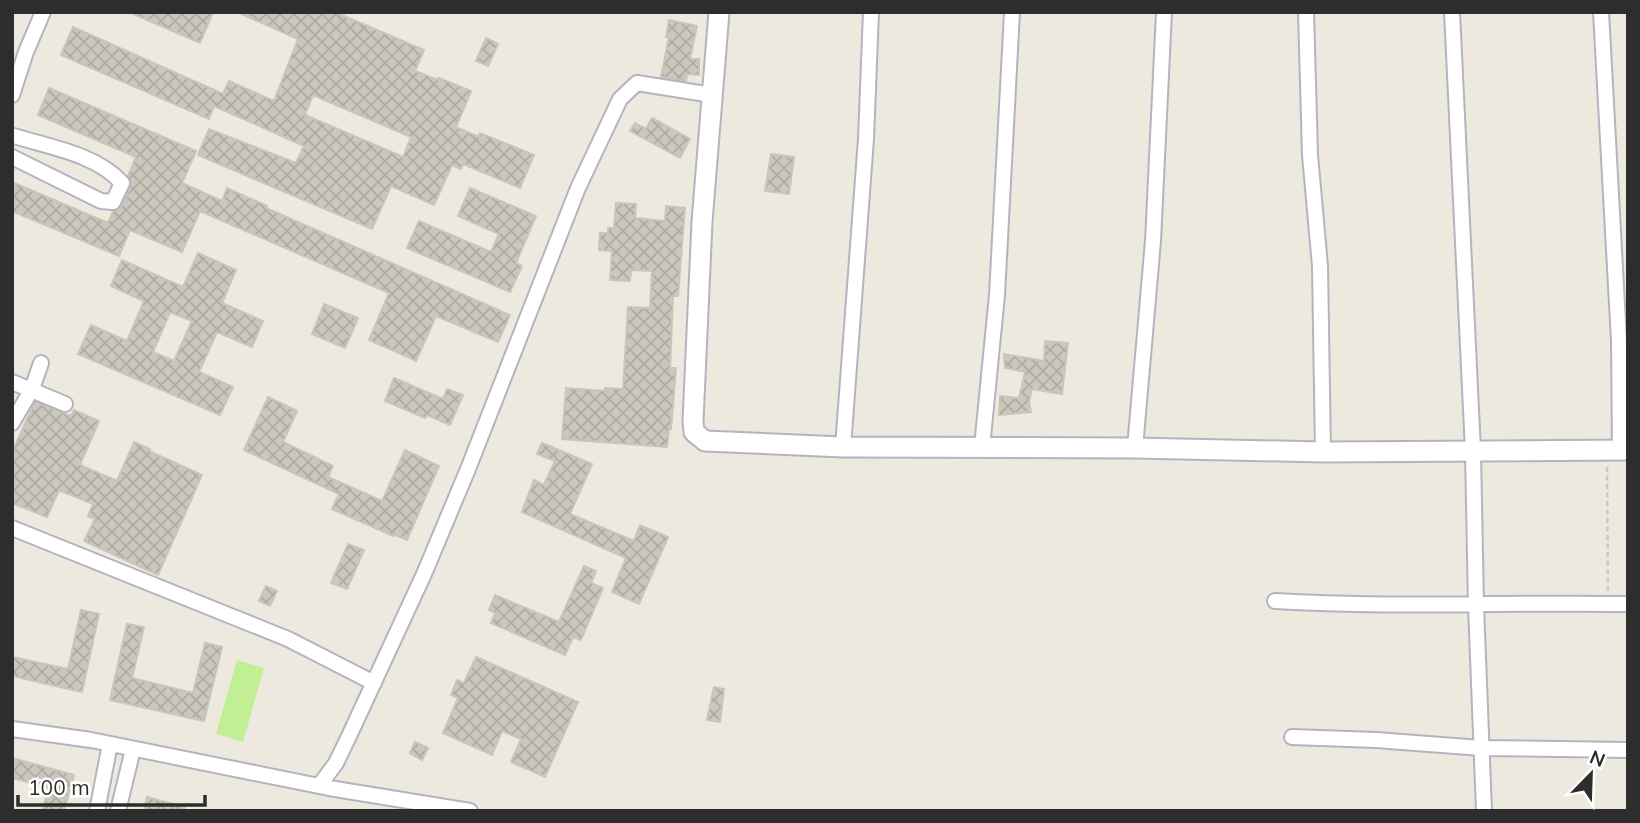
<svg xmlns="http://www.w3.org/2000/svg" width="1640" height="823" viewBox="0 0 1640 823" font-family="Mulish,sans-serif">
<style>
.pitch{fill:#c2ee96}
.building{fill:url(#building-cross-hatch);stroke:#cac5b8;stroke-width:2;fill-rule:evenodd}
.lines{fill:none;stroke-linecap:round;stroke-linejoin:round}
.street-casing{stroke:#b3b4c0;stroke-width:18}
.secondary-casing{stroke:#b3b4c0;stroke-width:23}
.path{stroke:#c8c8c8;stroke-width:2.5;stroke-dasharray:5 3.5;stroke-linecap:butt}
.street{stroke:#fff;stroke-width:14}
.secondary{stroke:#fff;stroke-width:19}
</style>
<defs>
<pattern id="building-cross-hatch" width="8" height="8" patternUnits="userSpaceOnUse" patternTransform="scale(1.75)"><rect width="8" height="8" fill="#cac7bd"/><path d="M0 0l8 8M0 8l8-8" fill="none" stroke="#aeaba3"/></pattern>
</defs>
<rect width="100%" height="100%" fill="#eee9df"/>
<path class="pitch" d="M237,660l27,8 -21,74 -27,-8z"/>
<path class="building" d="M129,12h84l-13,31z
M237,12h98l89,38 -9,21 23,9 1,-2 32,13 -15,36 23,10 1,-4 54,22 -14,33 -57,-24 -2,5 -9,-4 -18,40 -43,-19 -19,43 -174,-74 11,-26 87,34 8,-17 -90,-40 -5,13 -148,-64 12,-28 150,67 6,-13 45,20 24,-62zM313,95l98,42 -8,20 -98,-42z
M669,20l28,6 -7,33h9v16l-12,-1 -1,7 -25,-4 8,-40h-3z
M486,38l12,6 -10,22 -12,-5z
M49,88l147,63 -14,32 40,18 5,-13 40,18 -1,2 244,107 -12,27 -62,-26 -20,45 -15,-7 -32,-14 20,-47 -189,-82 -18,41 -52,-22 -11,26 -107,-45v-29l96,41 5,-11 9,-6 9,-20 -3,-10 8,-19 -98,-42z
M652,118l38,21 -10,19 -50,-27 5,-8 11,6z
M771,154l23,3 -5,37 -24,-3z
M470,188l66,28 -20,47 6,3 -12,26 -103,-44 12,-27 72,31 8,-18 -41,-18z
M616,203l20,1 -1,14 30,3 1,-15 19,2 -7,88h-5l-3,72h6l-5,61h-2l-2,18 -105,-8 4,-51 38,3 1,-3 18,1 5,-82 22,1 2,-37 -21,-1 -1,11 -20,-1 2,-29 -13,-1 1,-17h8v-5h6z
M198,253l38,17 -14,33 41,18 -11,26 -35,-15 -18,40 34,15 -13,28 -142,-61 13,-29 36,16 17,-40 -33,-15 11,-26 61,27zM170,312l22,9 -18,40 -21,-9z
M324,304l34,14 -13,30 -33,-14z
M1045,341l23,2 -6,51 -30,-5 -3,13 2,10 -32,3 1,-19 19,2 6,-26 -20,-4 -1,-14 40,7z
M394,378l49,21 4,-10 16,6 -13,30 -23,-10 -2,3 -40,-17z
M268,397l29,14 -14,31 50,24 -5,11 54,24 23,-51 34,16 -32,74 -14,-6v2l-61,-27 7,-15 -95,-44z
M35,402l36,14 3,-6 25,11 -19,44 37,16 17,-39 16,7 -1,2 53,24 -44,100 -74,-34 11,-22 -7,-3 5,-12 -34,-14 -12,27 -35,-14v-51z
M542,443l50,21 -22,50 64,27 6,-16 28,12 -29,67 -27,-12 14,-34 -104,-46 12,-32 10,5 11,-24 -18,-7z
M348,544l16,6 -17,39 -16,-6z
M584,566l12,5 -5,12 12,5 -22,52 -8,-3 -8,18 -74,-32 4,-10 -6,-3 6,-15 64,27z
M266,586l11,5 -7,15 -11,-5z
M81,610l18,4 -17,78 -70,-16v-19l56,12z
M127,624l17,3 -12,51 61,15 12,-50 17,4 -18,74 -94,-21z
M476,657l102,45 -33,75 -34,-15 10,-23 -19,-8 -10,24 -49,-22 15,-35 -7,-3 6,-15 7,3z
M714,687l10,2 -4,33 -13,-2z
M415,742l13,6 -6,12 -12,-7z
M12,758l62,17 -10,36h-22l7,-23 -37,-10z
M147,797l38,10 -1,4h-40z"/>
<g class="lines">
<defs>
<path id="street" d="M1306,12l4,143 10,111 3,186
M1452,12l21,439 3,155 8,205
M1601,12l18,329 1,109
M12,95l14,-43 17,-40
M12,157l89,44 12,1 9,-19c-26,-29 -73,-36 -108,-47
M12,382l53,22
M12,423l20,-34 9,-26
M843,447l23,-308 5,-127
M982,447l15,-152 15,-283
M1135,448l18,-207 11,-229
M12,528l276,111 86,44
M1275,601c118,7 235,1 353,3
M12,729l79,11 238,48 141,23
M1292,737l84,3 105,8 147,2
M319,786l17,-23 14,-29 74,-160 44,-105 110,-281 42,-89 17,-16 75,12
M97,811l13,-67
M118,811l15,-62"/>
<path id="secondary" d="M719,12l-17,210 -9,199 1,11 11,9 138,6 292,1 188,4 305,-2"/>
</defs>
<use href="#street" class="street-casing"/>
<use href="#secondary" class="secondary-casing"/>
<path class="path" d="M1607,467l1,126"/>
<use href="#street" class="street"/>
<use href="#secondary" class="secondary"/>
</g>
<rect width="1640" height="823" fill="none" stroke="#2d2d2d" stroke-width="28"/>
<g transform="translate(1591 774) rotate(23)" stroke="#ffffff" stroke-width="5" paint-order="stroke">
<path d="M0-5L12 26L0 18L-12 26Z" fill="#2d2d2d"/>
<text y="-10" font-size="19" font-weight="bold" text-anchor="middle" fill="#2d2d2d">N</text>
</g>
<path d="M18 795v10h187v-10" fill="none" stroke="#2d2d2d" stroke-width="3.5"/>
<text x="28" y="795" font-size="21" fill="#2d2d2d" stroke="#ffffff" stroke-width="5" paint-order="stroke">100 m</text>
</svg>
